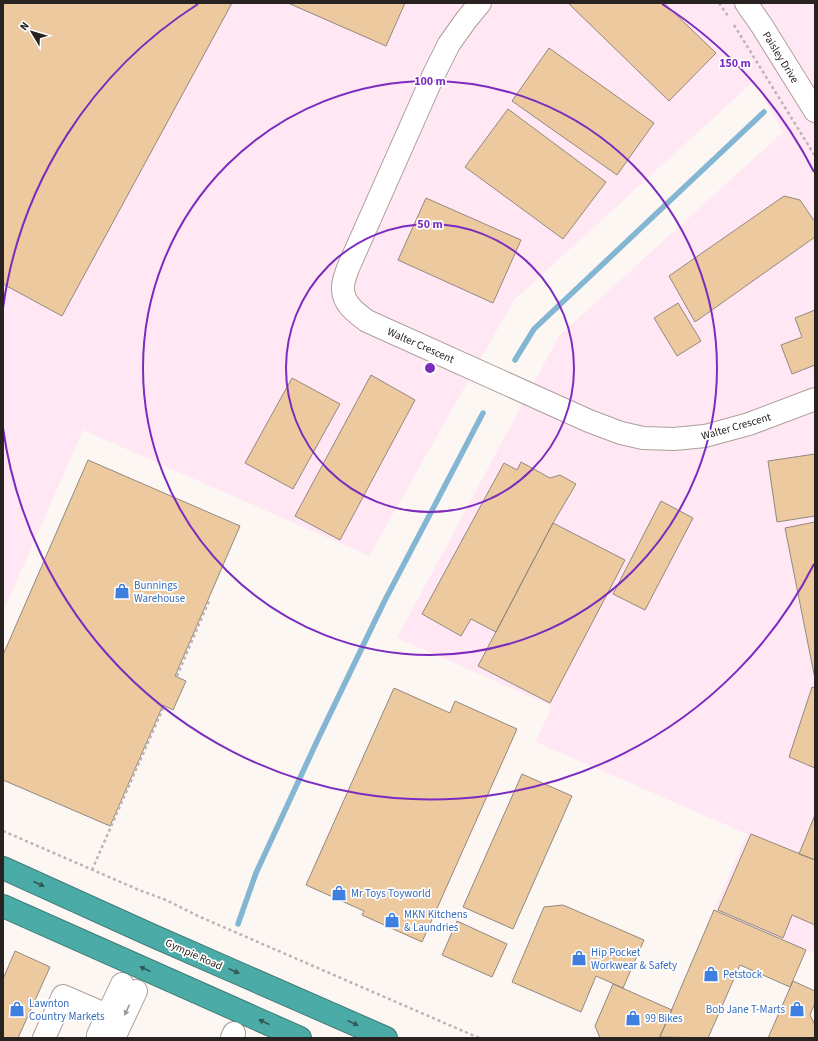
<svg xmlns="http://www.w3.org/2000/svg" width="818" height="1041" viewBox="0 0 818 1041" font-family="'Source Sans 3',sans-serif">
<style>
.industrial{fill:#ffe7f3}
.lines{fill:none;stroke-linecap:round;stroke-linejoin:round}
.stream{stroke:#83b6d2;stroke-width:5.5}
.building{fill:#ecc99f;stroke:#93897f}
.minor-casing{stroke:#ada099;stroke-width:24}
.highway-casing{stroke:#3f7b78;stroke-width:24}
.path{stroke:#bbb5b2;stroke-width:2.5;stroke-dasharray:3 3;stroke-linecap:butt}
.minor{stroke:#fff;stroke-width:22}
.highway{stroke:#4baba7;stroke-width:22}
.oneway{fill:#365956}
.oneway2{fill:#9e9c9b}
.ring{fill:none;stroke:#7b2cbf;stroke-width:2}
.labels{text-anchor:middle;stroke-width:3.5;stroke-linejoin:round;paint-order:stroke}
.street-label{font-size:11px;fill:#282320;stroke:#fff}
.shop-label{font-size:11px;fill:#366cbe;stroke:#fff;text-anchor:start}
.centre{fill:#7b2cbf;stroke:#fff;stroke-width:2}
.ring-label{font-size:12px;text-anchor:middle;font-weight:bold;fill:#7b2cbf;stroke:#fff;stroke-width:3.5;stroke-linejoin:round;paint-order:stroke}
</style>
<rect width="100%" height="100%" fill="#fdf7f4"/>
<path class="industrial" d="M3,3h812v951l-101,-44 33,-76 -211,-92 16,-36 -155,-68 162,-302 224,-204 -29,-51 -240,219 -145,256 -286,-126 -80,182z"/>
<g class="lines">
<path class="stream" d="M515,360l19,-31 230,-217
M238,924l18,-51 62,-134 66,-137 99,-189"/>
</g>
<path class="building" d="M3,3h229l-170,313 -59,-32z
M288,3h117l-19,43z
M568,3h96l52,50 -47,48z
M549,48l105,75 -37,52 -105,-74z
M508,109l98,73 -43,57 -98,-72z
M784,196l16,4 15,22v15l-120,85 -26,-46z
M426,198l95,42 -28,63 -95,-43z
M678,303l23,38 -24,15 -23,-38z
M815,310v55l-23,9 -11,-29 21,-8 -7,-19z
M371,375l44,25 -75,140 -45,-24z
M292,378l48,26 -47,85 -48,-26z
M815,454v62l-38,6 -9,-61z
M88,460l152,66 -65,150 11,5 -13,29 -10,-5 -53,121 -107,-46v-125z
M521,462l29,16 10,-3 16,9 -23,39 -57,109 -25,-13 -10,17 -39,-22 82,-151 13,7z
M661,501l32,17 -48,92 -32,-16z
M815,522v157l-30,-151z
M553,523l72,37 -75,143 -72,-37z
M812,687l3,1v80l-26,-11z
M394,688l56,25 5,-12 62,28 -95,213 -60,-27 2,-4 -58,-26z
M522,774l50,22 -59,133 -50,-22z
M815,815v45l-16,-6z
M751,834l64,26v65l-23,-10 -9,23 -65,-28z
M563,905l81,35 -21,48 -27,-12 -15,36 -69,-30 32,-75z
M714,910l92,40 -16,37 -50,-22 -32,73 -48,-1z
M457,921l50,23 -15,33 -50,-22z
M15,951l35,16 -32,71h-15v-59z
M793,981l22,10v12l-5,12 5,10v13h-47z
M613,984l59,26 -13,28h-59l-5,-12z"/>
<g class="lines">
<defs>
<path id="minor" d="M480,3l-14,17 -17,24 -15,30 -86,194c-2,6 -5,13 -5,19 -1,16 13,26 24,34l222,100 32,12 22,5 31,1 31,-3 44,-12 66,-25
M746,3l16,23 53,85
M44,1038l19,-42 44,19
M98,1038v-3l24,-51
M114,1038l22,-47
M232,1038l2,-5"/>
<path id="highway" d="M3,868l148,67 235,103
M3,906l297,132"/>
</defs>
<use href="#minor" class="minor-casing"/>
<use href="#highway" class="highway-casing"/>
<path class="path" d="M719,3l9,13
M734,25l81,131
M177,676l32,-75
M3,831l136,59 27,10 32,16 281,122
M92,870l72,-164"/>
<use href="#minor" class="minor"/>
<use href="#highway" class="highway"/>
</g>
<defs><path id="oneway-solid" d="M-6-.8H1V-3.2L6.5 0L1 3.2V.8H-6Z"/></defs>
<g class="oneway">
<use href="#oneway-solid" transform="translate(39 884) rotate(24)"/>
<use href="#oneway-solid" transform="translate(145 969) rotate(-156)"/>
<use href="#oneway-solid" transform="translate(234 971) rotate(24)"/>
<use href="#oneway-solid" transform="translate(264 1022) rotate(-156)"/>
<use href="#oneway-solid" transform="translate(353 1023) rotate(24)"/>
</g>
<use class="oneway2" href="#oneway-solid" transform="translate(127 1010) rotate(115)"/>
<g class="ring">
<circle cx="430" cy="368" r="144"/>
<circle cx="430" cy="368" r="287"/>
<path d="M814 564A431 431 0 0 1 3 428M3 308A431 431 0 0 1 198 4M662 4A431 431 0 0 1 814 172"/>
</g>
<defs>
<symbol id="shop-bare" viewBox="-9 -9 18 18"><path d="M-5-2.5h2.3a2.7 3.5 0 0 1 5.4 0H5L5.5 6h-11ZM-1.5-2.5h3a1.5 2.3 0 0 0-3 0Z" fill="#3f7fe0" stroke="#fff" stroke-width="2.5" paint-order="stroke"/></symbol>
</defs>
<g fill-rule="evenodd">
<use href="#shop-bare" x="111" y="580" width="22" height="22"/>
<use href="#shop-bare" x="328" y="882" width="22" height="22"/>
<use href="#shop-bare" x="381" y="909" width="22" height="22"/>
<use href="#shop-bare" x="568" y="947" width="22" height="22"/>
<use href="#shop-bare" x="700" y="963" width="22" height="22"/>
<use href="#shop-bare" x="6" y="998" width="22" height="22"/>
<use href="#shop-bare" x="786" y="998" width="22" height="22"/>
<use href="#shop-bare" x="622" y="1007" width="22" height="22"/>
</g>
<g class="labels">
<g class="street-label">
<text transform="translate(781 57) rotate(58)" y="4">Paisley Drive</text>
<text transform="translate(421 345) rotate(24)" y="4">Walter Crescent</text>
<text transform="translate(736 426) rotate(-16)" y="4">Walter Crescent</text>
<text transform="translate(194 954) rotate(24)" y="4">Gympie Road</text>
</g>
<g class="shop-label">
<text x="134" y="589">Bunnings<tspan x="134" dy="13">Warehouse</tspan></text>
<text x="351" y="897">Mr Toys Toyworld</text>
<text x="404" y="918">MKN Kitchens<tspan x="404" dy="13">&amp; Laundries</tspan></text>
<text x="591" y="956">Hip Pocket<tspan x="591" dy="13">Workwear &amp; Safety</tspan></text>
<text x="723" y="978">Petstock</text>
<text x="29" y="1007">Lawnton<tspan x="29" dy="13">Country Markets</tspan></text>
<text x="785" y="1013" text-anchor="end">Bob Jane T-Marts</text>
<text x="645" y="1022">99 Bikes</text>
</g>
</g>
<circle cx="430" cy="368" r="6" class="centre"/>
<g class="ring-label">
<text x="735" y="67">150 m</text>
<text x="430" y="85">100 m</text>
<text x="430" y="228">50 m</text>
</g>
<rect width="818" height="1041" fill="none" stroke="#282320" stroke-width="8"/>
<g transform="translate(32 32) rotate(308)" stroke="#ffffff" stroke-width="3" paint-order="stroke">
<path d="M0-3L7 15L0 10L-7 15Z" fill="#282320"/>
<text y="-6" font-size="11" font-weight="bold" text-anchor="middle" fill="#282320">N</text>
</g>
</svg>
